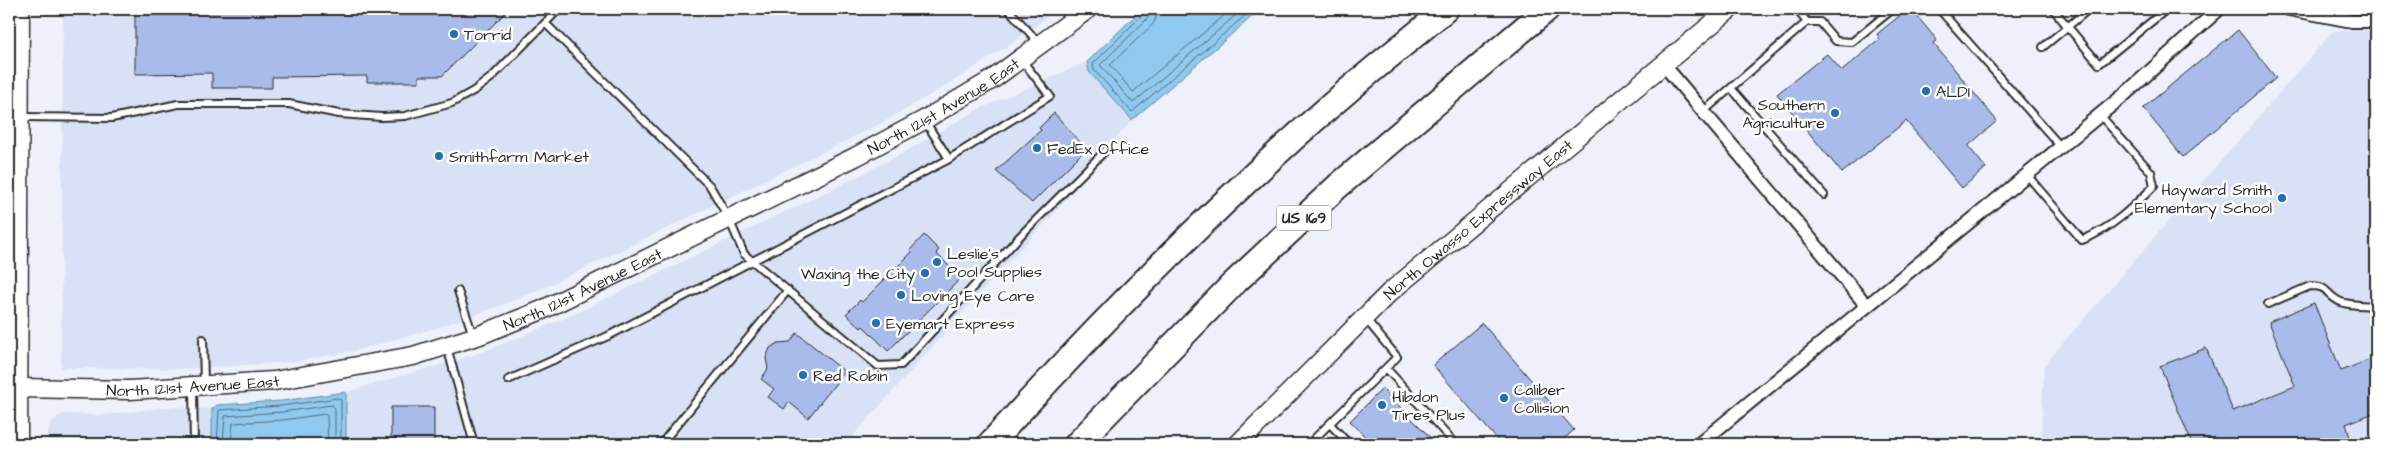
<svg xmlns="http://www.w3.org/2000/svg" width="2385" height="453" viewBox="0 0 2385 453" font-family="'Architects Daughter',sans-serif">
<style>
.built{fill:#d9e1f6}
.water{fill:#90c9ef;stroke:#688aa1}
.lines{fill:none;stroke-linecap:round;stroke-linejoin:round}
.shore{stroke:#536a79;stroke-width:1}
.building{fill:#a8bbea;stroke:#2b2b2b}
.lane-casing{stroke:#2b2b2b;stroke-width:10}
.street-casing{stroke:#2b2b2b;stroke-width:16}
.secondary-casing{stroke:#2b2b2b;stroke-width:21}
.highway-casing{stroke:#2b2b2b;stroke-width:28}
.lane{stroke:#fff;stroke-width:6}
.street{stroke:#fff;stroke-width:12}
.secondary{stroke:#fff;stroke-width:18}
.highway{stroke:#fff;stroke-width:24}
.poi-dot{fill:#1f6fb2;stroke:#fff;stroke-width:2}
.labels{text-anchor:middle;stroke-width:5;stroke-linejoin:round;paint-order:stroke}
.shield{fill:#fff;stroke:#6b6b6b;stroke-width:1}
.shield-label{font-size:15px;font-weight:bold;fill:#2b2b2b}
.poi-label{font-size:16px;fill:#2b2b2b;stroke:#fff;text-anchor:start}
.street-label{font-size:16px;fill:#2b2b2b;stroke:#fff}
</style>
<rect width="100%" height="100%" fill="#eef1fb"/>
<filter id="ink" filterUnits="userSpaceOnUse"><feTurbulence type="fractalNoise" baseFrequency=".02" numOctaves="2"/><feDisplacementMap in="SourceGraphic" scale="10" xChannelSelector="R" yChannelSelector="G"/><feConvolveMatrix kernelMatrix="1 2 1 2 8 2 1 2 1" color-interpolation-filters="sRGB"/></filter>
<g filter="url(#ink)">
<path class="built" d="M63,9h995l-46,34 -60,39 -68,40 -338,165 -54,22 -56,19 -82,23 -62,11 -108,7 -123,-1z
M2333,31h43v413h-335l3,-79z
M1087,62l45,58 -84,100 -50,53 -152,171h-500v-52l134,-39 90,-37 273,-132 60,-31 74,-43z
M170,407l42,2v35h-164v-13l3,-9 12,-8 41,1z"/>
<path class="water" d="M1142,9h119l-129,111 -43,-48 -2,-10z
M346,392v52h-134v-35l5,-4 64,-4z"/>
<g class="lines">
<path class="shore" d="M1145,9l-2,5 -50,50 1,6 38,42 121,-103
M1151,9l-3,9 -48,47 33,38 110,-94
M1159,9l-5,14 -44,42 23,27 99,-83
M217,444l2,-34 62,-4 57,-8 3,2v44
M223,444l2,-28 57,-4 50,-7 3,3v36
M231,444l2,-21 50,-3 42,-6 2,2 1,28"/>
</g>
<path class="building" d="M135,9h374l-67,67h-23v6h-52v-6l-95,1v11h-60v-15l-77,1z
M1908,9h3l26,31 -4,3 64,78 -29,25 18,22 -24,20 -56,-67 -64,52 -65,-79 50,-40 15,17 38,-32 -3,-5z
M2238,30l38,48 -93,79 -40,-49z
M1054,113l32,36 -54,54 -36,-32 45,-41 -2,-2z
M924,235l15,15 -3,3 25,25 -73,73 -25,-25 -2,2 -15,-14 14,-14 2,2 50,-50 -2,-2z
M2314,303l27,68 35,-14v55l-30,12 6,20h-160l-32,-78 46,-18 27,63 62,-25 -26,-64z
M1482,323l92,107 -16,14h-57l-68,-79z
M797,333l48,39 -37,46 -19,-16 -5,7 -16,-12 6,-8 -13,-10 7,-10 -2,-11 4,-10 8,-5 12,-1z
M1382,389l55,55h-65l-22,-23z
M391,407h43v37h-43z"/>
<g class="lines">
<defs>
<path id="lane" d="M1796,9l11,13
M1939,9l122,138
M2053,9l46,55 68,-55
M1009,10l31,34
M1802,16l8,-7
M545,23l165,163 19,33 15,35 134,112 23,-1 120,-130 85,-85
M2043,47l46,-38
M1731,88l93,107
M1703,112l104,-90h13l16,19 16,1 41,-33
M21,117l91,1 66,-14h111l50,10 42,3 24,-1 47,-13 23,-13 17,-13 67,-68
M925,121l24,38
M2027,175l55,65c29,-11 50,-32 72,-54l-3,-14 -51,-57
M458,291l15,44
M2268,304l42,-18c18,0 14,6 27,14 9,6 29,5 39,6
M203,339l1,46
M447,347l27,97
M1386,368l69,76
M508,380l100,-44 341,-177 101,-63 -29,-37
M193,388l1,56
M1330,424l19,20
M661,444l127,-154
M1309,444l88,-87 -32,-39"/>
<path id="street" d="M2289,9l63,12h24
M1664,65l203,241
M1699,444l425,-349 95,-86"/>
<g id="secondary">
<path id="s1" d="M18,388l112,2 144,-9 139,-25 67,-21 62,-25 313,-153 69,-37 69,-41 95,-70"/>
<path d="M18,444l2,-435"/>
<path id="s2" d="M1238,444l152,-152 340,-283"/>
</g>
<path id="highway" d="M990,444c109,-120 223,-237 346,-343 36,-32 74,-61 110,-92
M1077,444l156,-160 105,-98 209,-177"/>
</defs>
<use href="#lane" class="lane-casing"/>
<use href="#street" class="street-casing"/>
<use href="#secondary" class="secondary-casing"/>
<use href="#highway" class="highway-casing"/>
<use href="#lane" class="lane"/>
<use href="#street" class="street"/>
<use href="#secondary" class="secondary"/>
<use href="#highway" class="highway"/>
</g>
</g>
<g class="poi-dot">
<circle cx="454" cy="34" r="5"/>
<circle cx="1926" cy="91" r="5"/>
<circle cx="1835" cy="113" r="5"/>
<circle cx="1037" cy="148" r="5"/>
<circle cx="439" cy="156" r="5"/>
<circle cx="2282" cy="198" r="5"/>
<circle cx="937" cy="262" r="5"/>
<circle cx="925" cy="273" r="5"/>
<circle cx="901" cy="295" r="5"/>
<circle cx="876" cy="323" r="5"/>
<circle cx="803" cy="375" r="5"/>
<circle cx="1504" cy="398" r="5"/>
<circle cx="1382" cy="405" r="5"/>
</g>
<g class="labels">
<rect class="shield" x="1276.5" y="205.5" width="55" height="25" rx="4"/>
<g class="shield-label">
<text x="1304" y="223">US 169</text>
</g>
<g class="poi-label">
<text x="464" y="40">Torrid</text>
<text x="1936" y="97">ALDI</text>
<text x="1825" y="110" text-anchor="end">Southern<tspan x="1825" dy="18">Agriculture</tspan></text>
<text x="1047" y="154">FedEx Office</text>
<text x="449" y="162">Smithfarm Market</text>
<text x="2272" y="195" text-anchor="end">Hayward Smith<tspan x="2272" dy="18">Elementary School</tspan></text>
<text x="947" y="259">Leslie's<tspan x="947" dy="18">Pool Supplies</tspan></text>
<text x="915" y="279" text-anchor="end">Waxing the City</text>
<text x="911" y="301">Loving Eye Care</text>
<text x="886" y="329">Eyemart Express</text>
<text x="813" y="381">Red Robin</text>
<text x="1514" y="395">Caliber<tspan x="1514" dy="18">Collision</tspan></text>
<text x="1392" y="402">Hibdon<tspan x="1392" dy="18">Tires Plus</tspan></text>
</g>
<g class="street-label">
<text dy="6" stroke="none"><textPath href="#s1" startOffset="985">North 121st Avenue East</textPath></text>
<text dy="6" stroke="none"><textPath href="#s2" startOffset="329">North Owasso Expressway East</textPath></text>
<text dy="6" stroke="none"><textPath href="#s1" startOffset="580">North 121st Avenue East</textPath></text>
<text dy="6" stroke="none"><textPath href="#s1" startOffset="175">North 121st Avenue East</textPath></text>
</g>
</g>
<rect width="2385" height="453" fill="none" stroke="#fff" stroke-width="30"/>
<rect x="15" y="15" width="2355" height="423" fill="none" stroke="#2b2b2b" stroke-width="2" filter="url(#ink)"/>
</svg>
